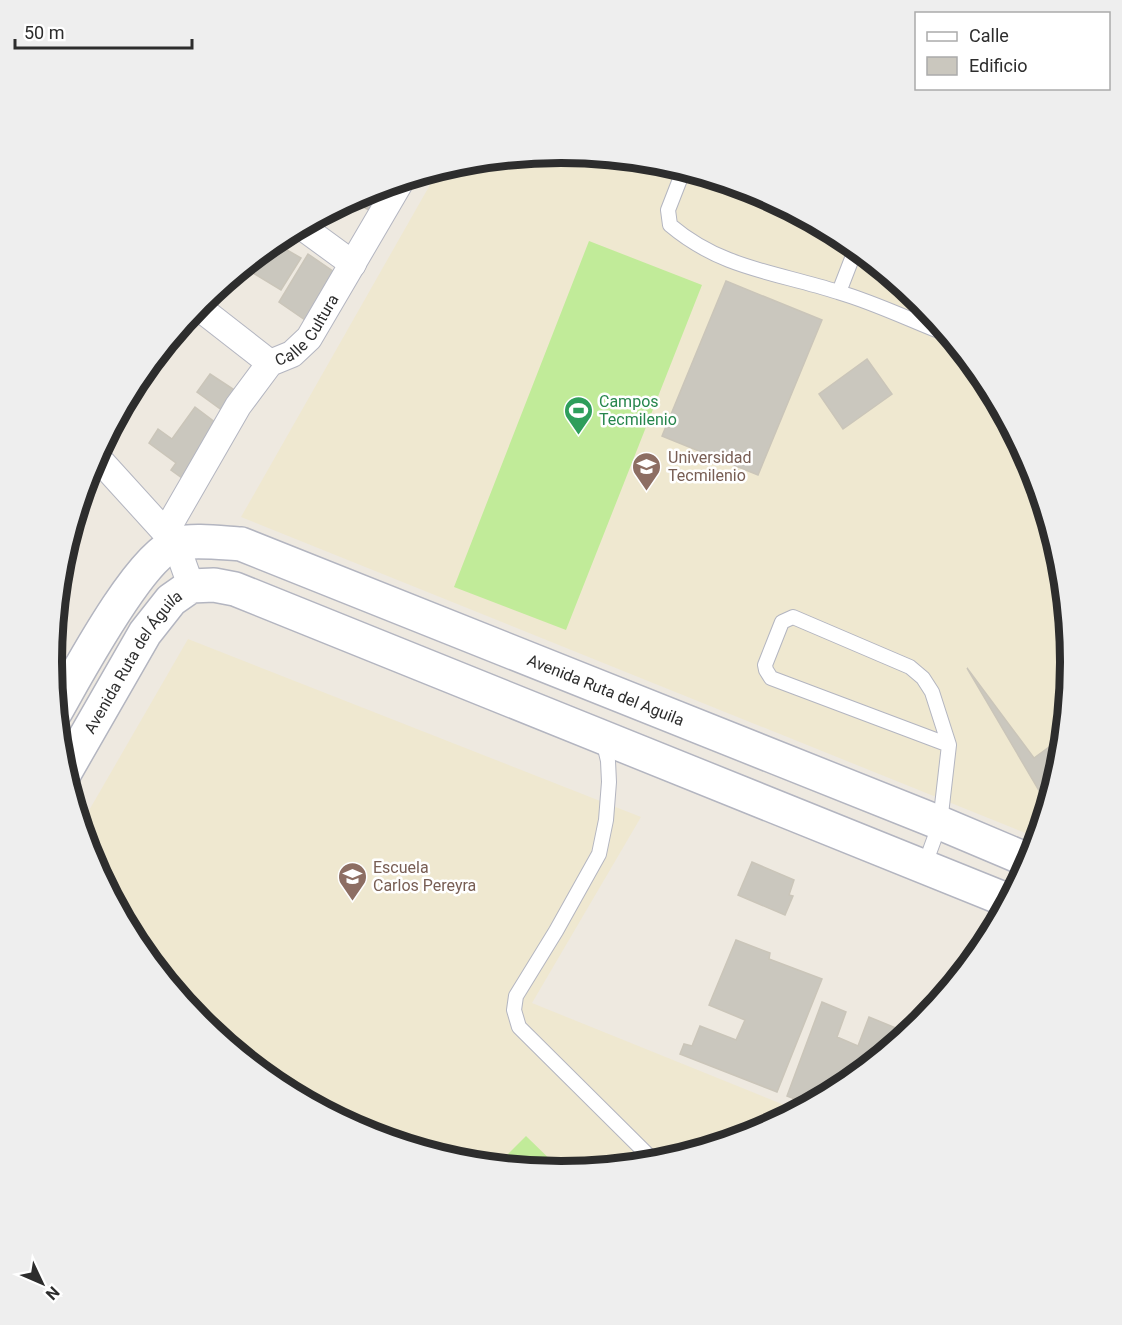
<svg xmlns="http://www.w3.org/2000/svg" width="1122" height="1325" viewBox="0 0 1122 1325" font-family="Roboto,sans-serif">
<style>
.education{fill:#efe8d0}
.pitch{fill:#c1eb99}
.building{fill:#cac7be;stroke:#cac5b9;stroke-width:1.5}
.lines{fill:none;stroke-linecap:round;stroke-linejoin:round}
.service-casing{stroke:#b3b5c0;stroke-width:16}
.minor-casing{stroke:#b3b5c0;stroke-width:28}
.tertiary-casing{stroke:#b3b5c0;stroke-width:36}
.service{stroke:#fff;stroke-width:14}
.minor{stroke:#fff;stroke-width:26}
.tertiary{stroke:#fff;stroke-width:33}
.labels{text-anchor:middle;stroke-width:5;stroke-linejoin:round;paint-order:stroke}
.street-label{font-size:16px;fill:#2d2d2d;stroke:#fff}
.leisure-label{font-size:16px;fill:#27864d;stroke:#fff;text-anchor:start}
.education-label{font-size:16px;fill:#785e54;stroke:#fff;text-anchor:start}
.rim{fill:none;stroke:#2d2d2d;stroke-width:8}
</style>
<rect width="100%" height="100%" fill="#eee9e0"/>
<path class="education" d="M561,153l100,9 95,29 89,48 77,63 63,77 47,89 29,95 10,100 -10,99 -23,76 -797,-321 198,-348 23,-7z
M188,639l453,178 -109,186 267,108 -43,23 -96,29 -99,9 -100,-9 -95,-29 -89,-48 -77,-63 -63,-77 -47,-89 -10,-31z"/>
<path class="pitch" d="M589,241l113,44 -136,345 -112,-43z
M526,1136l37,36 -67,-6z"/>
<path class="building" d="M391,184l-18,28 -12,-6 7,-15z
M273,242l28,16 -20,32 -38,-23z
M308,254l32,22 -32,46 -29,-20z
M726,281l96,39 -64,155 -96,-39z
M867,359l25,35 -49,35 -24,-35z
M210,374l26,17 -13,20 -26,-19z
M195,407l25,19 -38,52 -11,-8 5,-7 -27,-20 9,-14 14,10z
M967,668l67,90 30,-22 -3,26 -13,44z
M752,862l42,18 -5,15 4,1 -8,19 -47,-20z
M736,940l34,13 -1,6 53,20 -45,113 -97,-38 4,-10 8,2 8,-20 36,14 9,-20 -36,-15z
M822,1002l24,10 -9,25 21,9 11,-29 39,16 -64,54 -34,18 -23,-9z"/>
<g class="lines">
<defs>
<path id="service" d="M684,169l-16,41 2,15c52,44 106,47 168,67 38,11 74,29 111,43
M839,292l17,-44
M603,740l5,21 1,21 -3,38 -7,34 -43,77 -40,65 -2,14 5,17 137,136
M924,867l16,-44 9,-78 -17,-53 -9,-14 -13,-11 -117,-50 -11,5 -17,43 1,5 5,8 178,67"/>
<g id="minor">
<path d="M301,226l52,38"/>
<path d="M197,306l73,57"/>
<path d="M96,456l80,88 15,42"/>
<path id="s1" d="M166,531l72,-125 32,-43 22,-9 17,-16 92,-157"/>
</g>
<g id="tertiary">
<path id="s2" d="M56,711c20,-35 84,-156 120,-167 16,-5 47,-1 65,0l699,279 90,38"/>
<path id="s3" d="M64,774l81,-141 26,-33 20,-14 23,-1 21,4 774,312"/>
</g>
</defs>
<use href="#service" class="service-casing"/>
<use href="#minor" class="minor-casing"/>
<use href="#tertiary" class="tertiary-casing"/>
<use href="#service" class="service"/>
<use href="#minor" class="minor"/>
<use href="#tertiary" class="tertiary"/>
</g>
<defs>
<symbol id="stadium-pin" viewBox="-11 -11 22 30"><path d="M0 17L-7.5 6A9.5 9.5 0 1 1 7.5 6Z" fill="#2e9e5b" stroke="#fff"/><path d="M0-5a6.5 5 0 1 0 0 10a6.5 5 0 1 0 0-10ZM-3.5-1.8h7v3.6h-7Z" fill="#fff"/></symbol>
<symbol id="university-pin" viewBox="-11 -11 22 30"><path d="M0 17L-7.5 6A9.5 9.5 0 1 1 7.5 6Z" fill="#8d6e63" stroke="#fff"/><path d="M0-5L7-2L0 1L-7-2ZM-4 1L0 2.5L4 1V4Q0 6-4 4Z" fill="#fff"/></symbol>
<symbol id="school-pin" viewBox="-11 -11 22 30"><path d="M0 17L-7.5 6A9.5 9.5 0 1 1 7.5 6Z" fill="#8d6e63" stroke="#fff"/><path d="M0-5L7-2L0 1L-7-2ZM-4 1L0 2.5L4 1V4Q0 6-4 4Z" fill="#fff"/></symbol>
</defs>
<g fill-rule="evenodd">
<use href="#stadium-pin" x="562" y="394" width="33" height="45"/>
<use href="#university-pin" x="630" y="450" width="33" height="45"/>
<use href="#school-pin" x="336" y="860" width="33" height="45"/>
</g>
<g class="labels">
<g class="street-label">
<text dy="6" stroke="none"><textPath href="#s1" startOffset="249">Calle Cultura</textPath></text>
<text dy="6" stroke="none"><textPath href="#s3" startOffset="132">Avenida Ruta del Águila</textPath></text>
<text dy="6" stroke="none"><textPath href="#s2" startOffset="666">Avenida Ruta del Aguila</textPath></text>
</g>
<g class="leisure-label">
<text x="599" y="407">Campos<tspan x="599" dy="18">Tecmilenio</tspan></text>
</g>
<g class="education-label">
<text x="668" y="463">Universidad<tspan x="668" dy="18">Tecmilenio</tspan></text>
<text x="373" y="873">Escuela<tspan x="373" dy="18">Carlos Pereyra</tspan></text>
</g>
</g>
<path d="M0 0H1122V1325H0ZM62 662a499 499 0 1 1 998 0a499 499 0 1 1-998 0Z" fill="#eee" fill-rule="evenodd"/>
<path class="rim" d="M62 662a499 499 0 1 1 998 0a499 499 0 1 1-998 0Z"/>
<rect x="915" y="12" width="195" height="78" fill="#ffffff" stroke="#ababab" stroke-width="1.5"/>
<rect x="927" y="32" width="30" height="9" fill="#ffffff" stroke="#ababab" stroke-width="1.5"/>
<text x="969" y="42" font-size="18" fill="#2d2d2d">Calle</text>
<rect x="927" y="57" width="30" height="18" fill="#cac7be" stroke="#ababab" stroke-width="1.5"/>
<text x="969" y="72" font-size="18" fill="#2d2d2d">Edificio</text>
<g transform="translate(42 1283) rotate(134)" stroke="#ffffff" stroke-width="4.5" paint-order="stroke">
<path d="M0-4.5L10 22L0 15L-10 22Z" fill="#2d2d2d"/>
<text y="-9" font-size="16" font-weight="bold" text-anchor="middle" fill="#2d2d2d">N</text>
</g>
<path d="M15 39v9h177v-9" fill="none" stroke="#2d2d2d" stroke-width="3"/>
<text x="24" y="39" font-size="18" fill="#2d2d2d" stroke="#ffffff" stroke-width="4.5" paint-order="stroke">50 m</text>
</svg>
